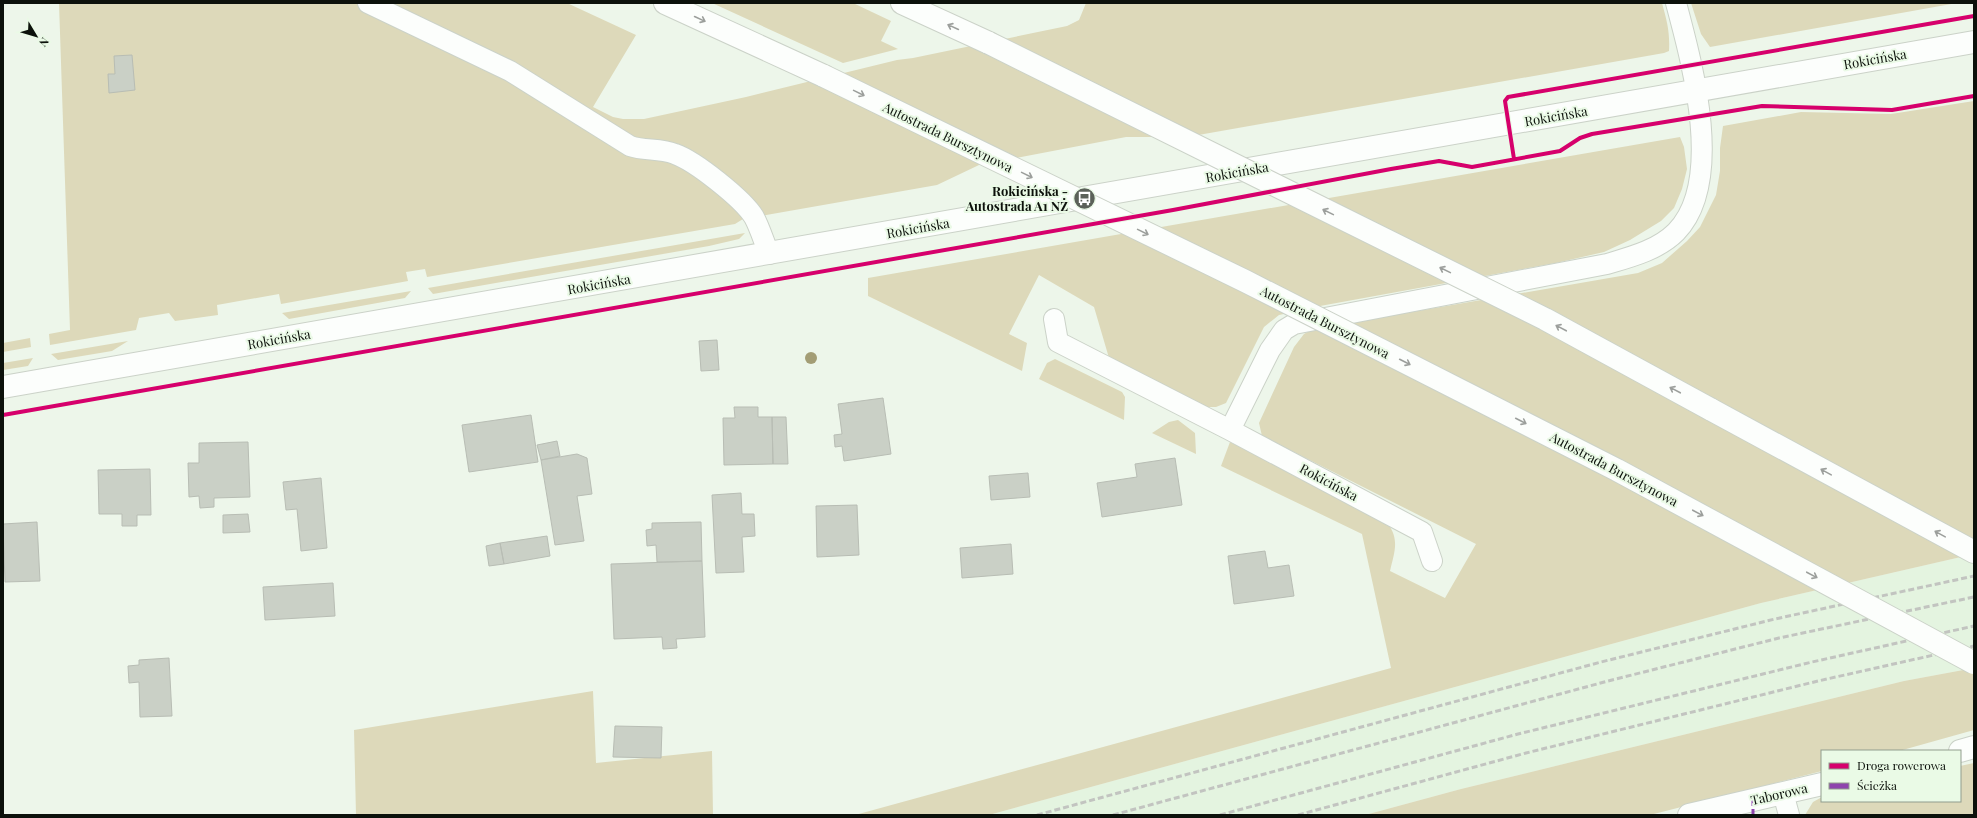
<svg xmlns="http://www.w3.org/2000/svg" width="1977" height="818" viewBox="0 0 1977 818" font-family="'Playfair Display',serif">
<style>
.built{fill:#e4f4e0}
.green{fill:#ddd9ba}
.building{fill:#cad0c6;stroke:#b8bdb4}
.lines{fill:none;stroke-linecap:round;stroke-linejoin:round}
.lane-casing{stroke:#cbd2c8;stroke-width:22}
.street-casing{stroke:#cbd2c8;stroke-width:24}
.secondary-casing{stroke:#cbd2c8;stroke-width:24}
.highway-casing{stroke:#cbd2c8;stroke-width:24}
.lane{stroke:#fcfefc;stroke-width:20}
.street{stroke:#fcfefc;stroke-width:22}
.secondary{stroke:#fcfefc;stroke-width:22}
.highway{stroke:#fcfefc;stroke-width:22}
.rail{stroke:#c2c4c0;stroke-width:3;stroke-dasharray:6 3;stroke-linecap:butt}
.highway-bridge-casing{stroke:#cbd2c8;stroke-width:24;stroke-linecap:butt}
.highway-bridge{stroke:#fcfefc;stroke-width:22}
.quiet{stroke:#8e44ad;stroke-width:3;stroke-dasharray:6 3;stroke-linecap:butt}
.cycleway-casing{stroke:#eafae6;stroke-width:6}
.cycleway{stroke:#d6006c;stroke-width:4}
.tree{fill:#a39d75}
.oneway{stroke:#9c9f9c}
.labels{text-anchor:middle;stroke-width:4;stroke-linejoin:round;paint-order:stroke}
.street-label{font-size:13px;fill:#0c110b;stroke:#eafae6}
.poi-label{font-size:13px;font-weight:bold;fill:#0c110b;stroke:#eafae6;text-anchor:end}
</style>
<rect width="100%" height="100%" fill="#edf6ea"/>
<path class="built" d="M1974,554v114l-70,13 -443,108 -96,26h-376l772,-212z"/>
<path class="green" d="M59,3h508l69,32 -43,72 20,10 10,2h21l102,-22 151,-37 16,-2 154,-32 12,-6 7,-17h576c5,18 8,29 7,48l-5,2 -477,84h-61l-147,28 -42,20 -194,34 -8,5 -308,53 -2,-8 -19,3 2,9 -127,23 -2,-10 -62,11 1,10 -43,6 -6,-8 -30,5 -3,12 -86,15 -1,-11 21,-4z
M712,3h141l38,18 -10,20 17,8 -55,14z
M1691,3h266l-247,44 -9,-13z
M1974,101v453l-213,49 -772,212h-134l536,-147 -29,-134 -141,-68 9,-24 158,82c12,16 6,29 2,47l55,27 31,-54 -214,-108 -3,-13 35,-76 10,-13 9,-5 325,-56 24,-10 25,-22 13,-14 16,-32 4,-24v-23l3,-22 78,-14 90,2z
M1680,137l4,10 3,22 -5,20 -8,19 -13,13 -31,19 -26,12 -48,11 -236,43 -41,9 -15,12 -38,76 -10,4h-9l-98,-49 -15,-51 -55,-32 -30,59 18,9 -5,28 -154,-75v-18z
M745,233l-6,6 -30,7 -276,48 -5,-6z
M411,291l-6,7 -116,21 -7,-6z
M30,338l1,9 -28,5v-9z
M128,341l-16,10 -54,9 -7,-6z
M33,358l-5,8 -25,4v-7z
M1055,359l67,33 3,5 -1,23 -85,-41 8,-16z
M1178,420l17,13 1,21 -44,-21 17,-11z
M1974,668v62l-75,21h-77v20l-172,44h-285l96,-26 443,-108z
M593,691l3,72 116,-12 1,64h-357l-2,-85z
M1974,763v52h-169l8,-13 9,-5v4h138v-35z"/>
<path class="building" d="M132,55l3,35 -26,3 -1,-19h7l-1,-18z
M717,340l2,30 -18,1 -2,-30z
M883,398l8,56 -47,7 -2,-15 -7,1 -1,-12 8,-1 -4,-30z
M734,407h24v10h14l1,47 -49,1 -1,-47h12z
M531,415l7,47 -69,10 -7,-47z
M772,417h14l2,47h-15z
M557,441l3,15 -19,4 -4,-15z
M248,442l2,55 -36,1v9l-14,1 -1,-12 -10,1 -1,-34h11v-20z
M577,454l10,4 5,36 -15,2 7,45 -29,4 -14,-85z
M1175,458l7,47 -80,12 -5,-34 40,-6 -2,-13z
M150,469l1,46h-14v11h-15v-12h-23l-1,-44z
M1028,473l2,24 -39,3 -2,-24z
M321,478l6,70 -26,3 -4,-42 -11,1 -3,-28z
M741,493l1,21h12l1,22 -13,1 2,35 -28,1 -4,-78z
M857,505l2,50 -42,2 -1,-51z
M248,514l2,18 -27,1v-18z
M37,522l3,59 -35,1 -2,-58z
M701,522l1,39 -45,1 -1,-17 -9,1 -1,-16 6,-1v-6z
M547,536l3,20 -46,8 -4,-21z
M500,543l4,21 -15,2 -3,-20z
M1011,544l2,30 -51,4 -2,-30z
M1265,551l3,17 21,-3 5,31 -60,8 -6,-48z
M702,561l3,76 -29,2 1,9 -14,1 -1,-12 -48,2 -3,-75z
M333,583l2,33 -70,4 -2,-33z
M169,658l3,58 -32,1 -1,-35 -10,1 -1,-17 11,-1v-5z
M615,726l47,1 -1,31 -48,-1z"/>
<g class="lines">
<defs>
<path id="lane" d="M368,3l142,68 120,75c14,5 30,2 45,8 20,7 68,45 79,63 6,11 10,25 15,37
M1054,319l4,23 172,88 192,102 10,29
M1230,430l40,-80 14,-20 10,-6 313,-60c24,-7 51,-14 69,-32 49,-50 16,-169 0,-229
M1783,793l6,22"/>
<path id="street" d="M1960,751l14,-4
M1689,815l133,-31"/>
<path id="secondary" d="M3,387l1971,-345"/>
<path id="highway" d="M665,3l159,73
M902,3l87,40
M1710,409l264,143"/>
</defs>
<use href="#lane" class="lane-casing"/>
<use href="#street" class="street-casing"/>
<use href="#secondary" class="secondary-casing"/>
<use href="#highway" class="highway-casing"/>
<use href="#lane" class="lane"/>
<use href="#street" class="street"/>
<use href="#secondary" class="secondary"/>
<use href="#highway" class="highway"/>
<path class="rail" d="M1037,815l564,-153 174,-43 199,-43
M1113,815l495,-134 171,-43 195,-41
M1220,815l298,-81 294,-72 162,-36
M1298,815l228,-62 292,-72 156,-35"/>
<defs>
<path id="highway-bridge" d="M989,43l556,276 165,90
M824,76l421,205 372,189 357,193"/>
</defs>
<use href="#highway-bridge" class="highway-bridge-casing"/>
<use href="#highway-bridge" class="highway-bridge"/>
<path class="quiet" d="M1753,800v15"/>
<defs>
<path id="cycleway" d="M1514,159l-9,-58 3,-4 466,-81
M3,415l1170,-205 218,-41 48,-8 33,6 88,-16 20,-13 12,-4 170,-28 130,4 82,-14"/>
</defs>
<use href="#cycleway" class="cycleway-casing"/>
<use href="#cycleway" class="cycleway"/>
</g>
<circle class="tree" cx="811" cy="358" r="6"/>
<defs><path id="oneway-shaft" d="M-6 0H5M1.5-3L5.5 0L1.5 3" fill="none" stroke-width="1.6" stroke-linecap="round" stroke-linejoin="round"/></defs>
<g class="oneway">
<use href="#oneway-shaft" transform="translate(700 19) rotate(25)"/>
<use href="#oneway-shaft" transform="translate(953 27) rotate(-155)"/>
<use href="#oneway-shaft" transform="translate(859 93) rotate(26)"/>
<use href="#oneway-shaft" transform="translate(1027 175) rotate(26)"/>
<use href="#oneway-shaft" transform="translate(1328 212) rotate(-154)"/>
<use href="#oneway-shaft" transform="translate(1143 232) rotate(26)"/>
<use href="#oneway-shaft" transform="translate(1445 270) rotate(-154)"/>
<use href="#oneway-shaft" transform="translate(1561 328) rotate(-152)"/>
<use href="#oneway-shaft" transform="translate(1405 362) rotate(27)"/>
<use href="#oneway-shaft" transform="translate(1675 390) rotate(-152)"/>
<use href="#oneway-shaft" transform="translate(1521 421) rotate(27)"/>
<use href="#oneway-shaft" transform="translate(1826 472) rotate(-151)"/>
<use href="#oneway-shaft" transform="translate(1698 513) rotate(28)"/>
<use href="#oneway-shaft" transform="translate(1940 534) rotate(-151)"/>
<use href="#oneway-shaft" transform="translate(1812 575) rotate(28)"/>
</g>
<defs>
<symbol id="bus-disc" viewBox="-11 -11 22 22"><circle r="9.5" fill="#5b6159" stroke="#eafae6"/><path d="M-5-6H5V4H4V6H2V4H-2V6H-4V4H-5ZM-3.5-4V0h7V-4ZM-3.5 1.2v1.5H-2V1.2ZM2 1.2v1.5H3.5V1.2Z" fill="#fff"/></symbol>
</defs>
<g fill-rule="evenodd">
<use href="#bus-disc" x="1072" y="186" width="25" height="25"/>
</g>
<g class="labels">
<g class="street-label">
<text transform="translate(1875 59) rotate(-10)" y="5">Rokicińska</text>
<text transform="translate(1556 116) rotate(-10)" y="5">Rokicińska</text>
<text transform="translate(948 137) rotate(26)" y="5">Autostrada Bursztynowa</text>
<text transform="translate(1237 172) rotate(-10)" y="5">Rokicińska</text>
<text transform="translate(918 228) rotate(-10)" y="5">Rokicińska</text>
<text transform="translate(599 284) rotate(-10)" y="5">Rokicińska</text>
<text transform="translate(1325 322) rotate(27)" y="5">Autostrada Bursztynowa</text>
<text transform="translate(279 339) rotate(-10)" y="5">Rokicińska</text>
<text transform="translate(1614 469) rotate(28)" y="5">Autostrada Bursztynowa</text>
<text transform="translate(1329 482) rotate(28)" y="5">Rokicińska</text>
<text transform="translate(1779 794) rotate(-13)" y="5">Taborowa</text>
</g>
<g class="poi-label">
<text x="1068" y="196">Rokicińska -<tspan x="1068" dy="15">Autostrada A1 NŻ</tspan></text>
</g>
</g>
<rect width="1977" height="818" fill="none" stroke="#0c110b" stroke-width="8"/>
<rect x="1821" y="750" width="140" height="52" fill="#eafae6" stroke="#919d8e"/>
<rect x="1829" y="763" width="20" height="6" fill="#d6006c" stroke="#919d8e"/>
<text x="1857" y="770" font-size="12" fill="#0c110b">Droga rowerowa</text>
<rect x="1829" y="783" width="20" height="6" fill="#8e44ad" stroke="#919d8e"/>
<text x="1857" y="790" font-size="12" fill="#0c110b">Ścieżka</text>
<g transform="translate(36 36) rotate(128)" stroke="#eafae6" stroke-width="3" paint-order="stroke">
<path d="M0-3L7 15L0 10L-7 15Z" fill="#0c110b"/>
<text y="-6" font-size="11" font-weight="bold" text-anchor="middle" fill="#0c110b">N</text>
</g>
</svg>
